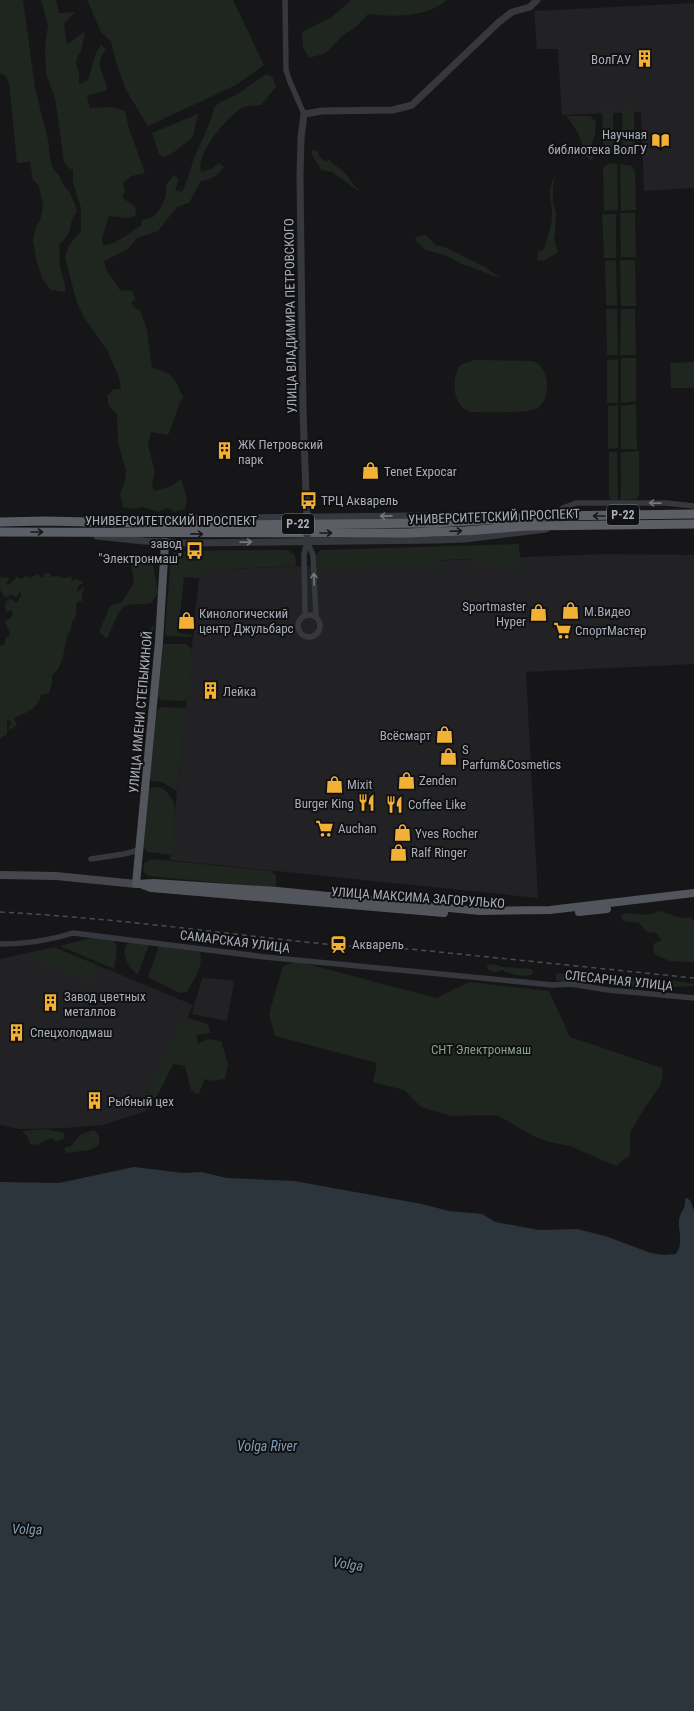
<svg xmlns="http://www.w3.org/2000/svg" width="694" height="1711" viewBox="0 0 694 1711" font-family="'Roboto Condensed',sans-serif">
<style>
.built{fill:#222225}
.green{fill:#1e261f}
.water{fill:#2c353c}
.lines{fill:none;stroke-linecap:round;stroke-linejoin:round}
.minor{stroke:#37383d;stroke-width:5.5}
.tertiary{stroke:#37383d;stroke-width:7}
.secondary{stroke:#45474d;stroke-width:8}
.primary{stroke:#53555c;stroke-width:8}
.trunk{stroke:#5b5e65;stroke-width:9}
.rail{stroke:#4a4c52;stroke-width:1.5;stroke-dasharray:5 4;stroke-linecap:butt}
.tertiary-bridge{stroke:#37383d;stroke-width:7}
.oneway{stroke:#757881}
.oneway2{stroke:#18191b}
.labels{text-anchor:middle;stroke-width:4;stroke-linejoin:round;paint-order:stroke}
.shield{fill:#111113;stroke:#7b7e86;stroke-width:1}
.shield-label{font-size:12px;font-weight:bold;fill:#a8adb8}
.poi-label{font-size:13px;fill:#a8adb8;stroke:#111113;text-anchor:start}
.street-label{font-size:13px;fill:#a8adb8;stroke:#111113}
.park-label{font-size:13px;fill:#7fa381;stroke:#111113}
.water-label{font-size:14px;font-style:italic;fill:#7f9bb3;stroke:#111113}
</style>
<rect width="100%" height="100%" fill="#161618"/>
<path class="built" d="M694,3v185l-50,3 -3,-79 -79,3 -4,-66h-21l-3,-38z
M604,554l90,1v109l-168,8 12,226 -368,-38 29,-282 6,-8z
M54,947l139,58 -43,101 -4,5 -43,14 -38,3 -46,1 -19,-4v-166z
M202,978l29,2 3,2 -7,39 -35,-7z"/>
<path class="green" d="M0,0h23l12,88 14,56c0,11 1,25 11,32 0,7 6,11 10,17 3,6 5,11 7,18 -11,14 -1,20 -18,33l1,21 5,21v6l-14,-2 -8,-10 -6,-17 -4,-22 3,-14 4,-6 3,-15 -4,-20 -6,-6 -3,-18 -13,1 -8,-80 -4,-8 -5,-1z
M41,0h15l3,13 16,-1 -11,12 3,21 18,-14 -4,20 -3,4 -2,8 3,11v10l9,-4 8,-27 5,-8 5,4c-13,18 -1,23 1,41l-20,6 3,12 22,-1 13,4 4,18 16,44 -13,3 -9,6 2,9 -3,7 13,8 1,10 -8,2 -19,-2 -7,22 1,7c14,0 26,-13 38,-19l1,-6 11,-3 7,-8 6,-13v-11l8,-10 5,4 -4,11 7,2c7,-13 9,-28 15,-41 6,-15 15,-29 17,-44l8,-6 14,-6 30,-21 7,3 3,10 -15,18c-6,1 -17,0 -21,4 -15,11 -44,44 -39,63l10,-3 8,-6 5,4c-6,9 -12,12 -23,14l-12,22 -12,4 -19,24 -21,7 -9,11 -24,12 2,8 14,21 12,1 4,8 -5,4 4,5 5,2 7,20 5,38c22,5 22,9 31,29 -7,13 -9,25 -15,38l-17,-3 -3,13 7,27 -3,11 2,8 18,-5 9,-7 6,20 -2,10 -11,3 -6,-4 -10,4 -15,-5 -9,2 -11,-2 -3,-13 5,-13 1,-11 -8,-27 -1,-29 -8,-8 -2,-10 7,-7h7l-2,-12 -12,-27 -22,-31 -8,-16 -12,-45 4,-13 12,-14v-23l-8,-25v-13l-6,-3 -3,-5 -9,-64 -9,-24 -1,-27 3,-22z
M87,0h146l31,65 -28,20 -88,41 -22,-36 -10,-28 -5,-20 -10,-10z
M351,0h96c-20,18 -55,17 -79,14l-11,12 -16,11 -15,16 -17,5 -6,-10 -1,-16 30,-15z
M602,109h11l1,45h-11z
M622,109h12l1,46h-12z
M198,114l-5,23 -23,18 -7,2 -4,-3 -7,-21z
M566,116h24l6,6 -1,13 -3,8 2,8 -2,10 -8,-6c-1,-15 -8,-28 -18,-39z
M314,149l5,4v4l6,4 5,-1c4,6 11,8 15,13 5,7 10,13 16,20l-29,-21 -11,-2c-3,-7 -7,-11 -10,-17z
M610,163l7,1 1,46 -14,1 -1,-41 1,-3z
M620,164l12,2 3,5 1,39 -15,1z
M555,175l-2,12v16l3,11 -1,20 -1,5 4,13 -14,9 -7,-1 1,-8 6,-3c3,-11 8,-23 8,-34 0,-18 -6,-21 3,-40z
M620,213h15l1,44h-15z
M602,214h14v44h-12z
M426,235l10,10 11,3 38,19 17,12 -42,-16 -13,-7 -21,-6 -11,-10 1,-3z
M616,260l1,46 -11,-1 -1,-44z
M620,260h15l1,46h-15z
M606,309h11l1,46h-11z
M621,309h14l1,46h-16z
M621,358h15v43l-15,2z
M618,359v44h-11v-43z
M474,360l59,1c9,4 13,12 14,22 0,9 -1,19 -9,25 -10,6 -54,4 -67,4 -19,-5 -20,-33 -11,-47z
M694,362v26h-23l-1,-25z
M636,404l1,45h-16v-43z
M618,405v43l-10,1v-43z
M639,451v44l-3,4 -15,1v-48z
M609,452h8l1,48h-7l-2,-3z
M519,544l2,25 -20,-6h-28l-1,-4 -31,1 1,8h-10l-1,-5 -5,1 -1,3 -102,3 -4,5 1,26 5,9 -2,4 -5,-11 -2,-46 4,-7z
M288,550l7,5 1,11 -91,4 -6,8 -15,-1 -6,56 15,2 -2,2 -25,-1 -1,-5 6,-75 3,-5z
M131,564h22l5,29 -7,10c-8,2 -19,0 -26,3 -7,4 -14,25 -18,33l-8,-7 11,-26 12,-4 12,-19z
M46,573h4l1,4 8,-1c3,3 8,2 12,0l1,4 5,-1 2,2h4v2l-4,2 -2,5 1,2 5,-5h2l-3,6v8h-4l-2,4v11l-4,6 -1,8 -4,6 -4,21 -5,12 -6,6v9l-3,9 -8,2c-2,14 -16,18 -27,23v3l2,1 1,3 -7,5 -1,-3 2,-3v-3l-4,-1v14l-7,5v-93l4,-1 2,-8 3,-1 1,-3 -5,-11 2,-2 3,-1 3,-5 -2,-4 -5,2 -1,-8 2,-4 4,-1 6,4 4,-8 -1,-5 -3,7 -4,-1 -1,-2 -4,3h-4l-4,-8v-12l10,1 -4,5 3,2 3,-4 4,-2 -1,-3 6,3 6,-3 3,2 8,-4 3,4 3,-1v-2z
M154,625l-10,99 -4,-10 11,-86z
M165,644h21l6,6 -5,50 -4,1 -22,-1 -3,-4 5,-51z
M161,707l25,1 -9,83 -15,-9 -11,-1 -1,-3 7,-68z
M154,787c12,-1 19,11 21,21l-4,47 -23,-3 -6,-7 2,-3 5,-53z
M152,859l120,12 1,3 3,1v13l-128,-12 -4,-3 -1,-7 2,-4z
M659,911c13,2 18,9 31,6l4,4v41l-24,-1 -16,-7 -1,-10 9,-4 -6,-7 -9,-1 -8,-9 -16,-2 -2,-6 5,-2 22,2z
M91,938l22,2c7,6 2,21 1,29l-54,-23z
M134,942l15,2 -11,30c-10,-5 -17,-21 -11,-30z
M159,946l41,6c4,14 -6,27 -13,40l-7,1 -32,-16z
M55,948l42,17 -6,17 -65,-27z
M296,961l140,37 33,-16 80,9 21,46 92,31 1,8 -3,10 -18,26 -12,21v22l-14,11 -46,-20 -21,-4 -16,-6 -36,-21 -46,1 -30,-9 -17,-17 -31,-8 4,-19 -102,-27 -6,-22 14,-48z
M494,964l9,3 29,2 1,5c-9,4 -22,1 -31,-4l-6,2 -8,-2 -1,-5z
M572,971l6,1 4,6 7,-1 7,4 -3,3c-11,-3 -28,1 -37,-4v-6l5,-1 6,3z
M621,976l24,4 14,-1 8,3 8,-1 19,3v2l-17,1 -28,-3 -8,3 -29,-2 -3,-5 3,-3z
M185,1017l23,7 2,9 -13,2v9l11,-5 13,2 7,23 -3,15 -14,2 -6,-2 -7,16 -7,-5 -6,-24 -12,-2 -17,34 -9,-1z
M45,1129l19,4 1,5 -9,4 -5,-4 -14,7 -7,-1 -3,-8 -5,-5z
M94,1130c6,5 7,9 4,16l-9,4 -23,3 -2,-5 7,-2 10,-12z"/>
<path class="water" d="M134,1167l49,6 18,-1 26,6 67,3 128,23 27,7 33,3 13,8 44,8 38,-1 28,7 46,17 13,2 12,-1c8,-13 2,-21 3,-34 1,-8 7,-11 6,-21l1,-1 4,2 4,11v500h-694v-529l59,1z"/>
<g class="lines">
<path class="minor" d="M285,0l1,70 4,12 14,32
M551,516l12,-8 13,-5h90l28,3
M307,541l6,14 3,62
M298 626a11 11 0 1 1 22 0a11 11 0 1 1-22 0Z
M305,616l-1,-61 3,-14
M91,859l33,-5 15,-4
M0,944c26,0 48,-3 73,-11l192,24 288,28 18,-1 37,6 86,8"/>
<path class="tertiary" d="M152,519l349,-4
M307,521l-4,-110 -3,-236 1,-37 3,-24 18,-3 71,-1 19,-5 87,-83 13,-10 18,-5 7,-7
M97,536l47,5 44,2 248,-3 29,-1 81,-10"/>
<path class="secondary" d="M0,875l56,1 80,8"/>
<path class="primary" d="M165,542l-6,100 -23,242 18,-1 123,8 203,20 70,-1 144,-17
M143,885l8,3 293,25
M579,912l28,-3"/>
<path class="trunk" d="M0,522l45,-1 176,4 214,-2 116,-7 143,-2
M0,532l406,1 59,-2 62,-5 167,-2"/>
<path class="rail" d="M0,912c75,4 151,12 226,21 61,7 122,15 184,16l284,29"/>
<path class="tertiary-bridge" d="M307,521v17"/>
</g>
<defs><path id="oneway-shaft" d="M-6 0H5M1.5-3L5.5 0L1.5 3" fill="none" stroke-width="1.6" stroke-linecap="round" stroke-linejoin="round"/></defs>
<g class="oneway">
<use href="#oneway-shaft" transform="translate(655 503) rotate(-179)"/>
<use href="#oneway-shaft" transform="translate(386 516) rotate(179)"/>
<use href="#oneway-shaft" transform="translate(246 542) rotate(-1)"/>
<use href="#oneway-shaft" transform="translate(314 579) rotate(-92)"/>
</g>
<g class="oneway2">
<use href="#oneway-shaft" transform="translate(599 516) rotate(-180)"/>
<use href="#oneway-shaft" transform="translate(456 531) rotate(-2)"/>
<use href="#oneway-shaft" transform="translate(37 532)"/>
<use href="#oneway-shaft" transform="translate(326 533)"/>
<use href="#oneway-shaft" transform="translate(197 534) rotate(1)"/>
</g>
<defs>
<symbol id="building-bare" viewBox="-9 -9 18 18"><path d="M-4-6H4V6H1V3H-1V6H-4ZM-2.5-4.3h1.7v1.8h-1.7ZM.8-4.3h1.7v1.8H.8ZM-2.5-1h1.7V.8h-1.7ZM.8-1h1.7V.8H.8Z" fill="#f2b134" stroke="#111113" stroke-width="2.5" paint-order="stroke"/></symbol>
<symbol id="library-bare" viewBox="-9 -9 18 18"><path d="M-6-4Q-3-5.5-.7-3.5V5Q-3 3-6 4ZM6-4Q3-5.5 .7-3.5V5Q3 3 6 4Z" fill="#f2b134" stroke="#111113" stroke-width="2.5" paint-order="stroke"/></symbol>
<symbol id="shop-bare" viewBox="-9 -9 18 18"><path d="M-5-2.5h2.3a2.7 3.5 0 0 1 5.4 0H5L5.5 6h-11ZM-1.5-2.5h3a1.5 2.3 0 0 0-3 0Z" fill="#f2b134" stroke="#111113" stroke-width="2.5" paint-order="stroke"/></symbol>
<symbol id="bus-bare" viewBox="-9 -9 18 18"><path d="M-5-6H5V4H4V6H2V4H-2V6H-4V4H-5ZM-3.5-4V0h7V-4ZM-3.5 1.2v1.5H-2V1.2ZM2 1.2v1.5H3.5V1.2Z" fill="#f2b134" stroke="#111113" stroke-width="2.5" paint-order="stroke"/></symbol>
<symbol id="supermarket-bare" viewBox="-9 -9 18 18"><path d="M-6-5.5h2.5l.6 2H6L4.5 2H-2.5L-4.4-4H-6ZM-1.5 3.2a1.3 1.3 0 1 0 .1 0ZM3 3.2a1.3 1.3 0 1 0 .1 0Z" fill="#f2b134" stroke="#111113" stroke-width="2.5" paint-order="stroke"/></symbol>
<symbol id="restaurant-bare" viewBox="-9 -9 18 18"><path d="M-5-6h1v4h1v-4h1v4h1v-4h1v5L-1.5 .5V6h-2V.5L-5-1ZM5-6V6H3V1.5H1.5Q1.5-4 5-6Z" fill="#f2b134" stroke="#111113" stroke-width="2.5" paint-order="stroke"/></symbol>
<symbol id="station-bare" viewBox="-9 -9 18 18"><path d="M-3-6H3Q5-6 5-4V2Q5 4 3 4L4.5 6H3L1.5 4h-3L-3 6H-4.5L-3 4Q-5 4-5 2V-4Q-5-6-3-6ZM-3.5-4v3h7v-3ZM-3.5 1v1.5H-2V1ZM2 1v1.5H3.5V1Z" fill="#f2b134" stroke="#111113" stroke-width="2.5" paint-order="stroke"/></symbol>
</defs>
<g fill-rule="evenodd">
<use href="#building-bare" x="632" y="46" width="25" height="25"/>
<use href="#library-bare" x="648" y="128" width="25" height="25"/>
<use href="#building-bare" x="212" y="438" width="25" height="25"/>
<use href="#shop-bare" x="358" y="458" width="25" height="25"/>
<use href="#bus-bare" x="296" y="488" width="25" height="25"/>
<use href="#bus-bare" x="182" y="538" width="25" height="25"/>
<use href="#shop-bare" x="558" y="598" width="25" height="25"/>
<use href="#shop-bare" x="526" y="600" width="25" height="25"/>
<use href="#shop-bare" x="174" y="608" width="25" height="25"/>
<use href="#supermarket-bare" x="550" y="618" width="25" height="25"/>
<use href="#building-bare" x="198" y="678" width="25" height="25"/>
<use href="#shop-bare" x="432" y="722" width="25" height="25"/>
<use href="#shop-bare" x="436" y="744" width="25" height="25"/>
<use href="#shop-bare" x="394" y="768" width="25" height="25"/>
<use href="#shop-bare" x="322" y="772" width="25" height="25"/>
<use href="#restaurant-bare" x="354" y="790" width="25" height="25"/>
<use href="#restaurant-bare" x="382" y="792" width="25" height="25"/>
<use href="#supermarket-bare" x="312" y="816" width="25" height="25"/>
<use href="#shop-bare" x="390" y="820" width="25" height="25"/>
<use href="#shop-bare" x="386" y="840" width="25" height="25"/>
<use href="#station-bare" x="326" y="932" width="25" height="25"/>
<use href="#building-bare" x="38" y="990" width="25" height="25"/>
<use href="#building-bare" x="4" y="1020" width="25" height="25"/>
<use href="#building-bare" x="82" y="1088" width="25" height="25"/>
</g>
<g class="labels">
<g class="shield">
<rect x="607" y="505" width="32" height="20" rx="3"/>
<rect x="282" y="514" width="32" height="20" rx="3"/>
</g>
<g class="shield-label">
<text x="623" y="519">Р-22</text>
<text x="298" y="528">Р-22</text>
</g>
<g class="poi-label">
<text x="631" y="64" text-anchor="end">ВолГАУ</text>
<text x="647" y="139" text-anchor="end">Научная<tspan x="647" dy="15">библиотека ВолГУ</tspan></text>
<text x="238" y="449">ЖК Петровский<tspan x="238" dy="15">парк</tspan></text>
<text x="384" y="476">Tenet Expocar</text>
<text x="321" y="505">ТРЦ Акварель</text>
<text x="182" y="548" text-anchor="end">завод<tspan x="182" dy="15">"Электронмаш"</tspan></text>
<text x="526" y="611" text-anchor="end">Sportmaster<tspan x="526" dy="15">Hyper</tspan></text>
<text x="584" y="616">М.Видео</text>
<text x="199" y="618">Кинологический<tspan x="199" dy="15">центр Джульбарс</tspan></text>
<text x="575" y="635">СпортМастер</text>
<text x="223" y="696">Лейка</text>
<text x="431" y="740" text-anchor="end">Всёсмарт</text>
<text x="462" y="754">S<tspan x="462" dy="15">Parfum&amp;Cosmetics</tspan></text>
<text x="419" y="785">Zenden</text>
<text x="347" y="789">Mixit</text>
<text x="354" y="808" text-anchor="end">Burger King</text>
<text x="408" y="809">Coffee Like</text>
<text x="338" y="833">Auchan</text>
<text x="415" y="838">Yves Rocher</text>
<text x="411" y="857">Ralf Ringer</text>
<text x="352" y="949">Акварель</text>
<text x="64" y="1001">Завод цветных<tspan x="64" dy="15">металлов</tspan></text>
<text x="30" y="1037">Спецхолодмаш</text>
<text x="108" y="1106">Рыбный цех</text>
</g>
<g class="street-label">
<text transform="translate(290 316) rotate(-91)" y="5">УЛИЦА ВЛАДИМИРА ПЕТРОВСКОГО</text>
<text transform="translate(494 516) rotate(-2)" y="5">УНИВЕРСИТЕТСКИЙ ПРОСПЕКТ</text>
<text x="171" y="525">УНИВЕРСИТЕТСКИЙ ПРОСПЕКТ</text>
<text transform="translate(140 712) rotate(-85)" y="5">УЛИЦА ИМЕНИ СТЕПЫКИНОЙ</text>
<text transform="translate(418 897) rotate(4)" y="5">УЛИЦА МАКСИМА ЗАГОРУЛЬКО</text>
<text transform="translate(235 941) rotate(7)" y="5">САМАРСКАЯ УЛИЦА</text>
<text transform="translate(619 980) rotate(6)" y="5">СЛЕСАРНАЯ УЛИЦА</text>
</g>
<g class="park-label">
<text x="481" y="1054">СНТ Электронмаш</text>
</g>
<g class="water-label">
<text x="267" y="1451">Volga River</text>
<text transform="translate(27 1529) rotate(1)" y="5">Volga</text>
<text transform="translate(348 1564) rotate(8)" y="5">Volga</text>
</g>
</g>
</svg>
